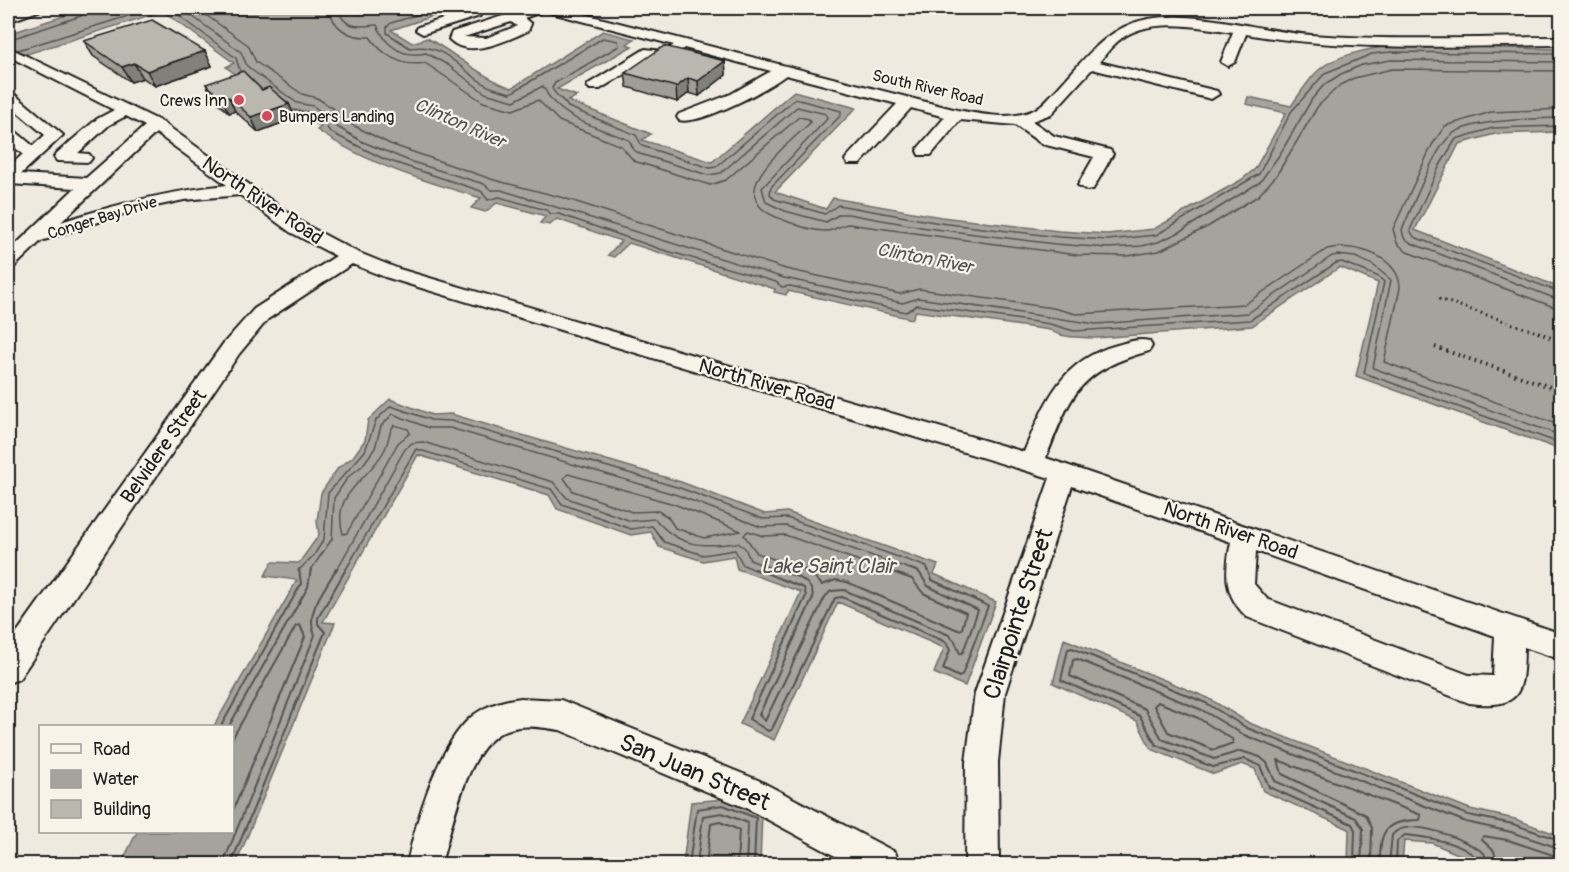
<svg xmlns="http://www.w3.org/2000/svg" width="1569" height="872" viewBox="0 0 1569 872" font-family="Pangolin,sans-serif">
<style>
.water{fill:#a6a39d;stroke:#6f6d69;stroke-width:1.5}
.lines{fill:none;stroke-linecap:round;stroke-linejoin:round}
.shore-far1{stroke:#535250;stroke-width:1.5}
.shore{stroke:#535250;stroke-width:2}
.stream{stroke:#6f6d69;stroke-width:4}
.minor-casing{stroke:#1c1c1c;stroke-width:4}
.path-far1{stroke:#1c1c1c;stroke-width:3;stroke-dasharray:1.5 4;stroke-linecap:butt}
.path{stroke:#1c1c1c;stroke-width:4;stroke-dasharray:1.5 4.5;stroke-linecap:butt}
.minor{fill:#f7f3e8;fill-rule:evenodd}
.wall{fill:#a09d96;stroke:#1c1c1c;stroke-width:1.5}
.shaded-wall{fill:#82807a;stroke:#1c1c1c;stroke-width:1.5}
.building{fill:#bab7af;stroke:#1c1c1c;stroke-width:1.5}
.poi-dot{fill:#d1495b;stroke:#f7f3e8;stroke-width:2}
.labels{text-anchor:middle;stroke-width:4.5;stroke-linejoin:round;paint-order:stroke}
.far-street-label{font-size:16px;fill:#1c1c1c;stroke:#f7f3e8}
.far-poi-label{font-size:16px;fill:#1c1c1c;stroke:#f7f3e8;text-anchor:end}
.far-water-label{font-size:18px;font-style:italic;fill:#535250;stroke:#f7f3e8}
.street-label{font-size:20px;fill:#1c1c1c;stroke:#f7f3e8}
.water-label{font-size:21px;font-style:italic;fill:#535250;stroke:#f7f3e8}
.near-street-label{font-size:24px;fill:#1c1c1c;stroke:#f7f3e8}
</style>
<rect width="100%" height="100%" fill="#eeeae0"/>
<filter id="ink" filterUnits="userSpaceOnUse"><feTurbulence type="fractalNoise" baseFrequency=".0167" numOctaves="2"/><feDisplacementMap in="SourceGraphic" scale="12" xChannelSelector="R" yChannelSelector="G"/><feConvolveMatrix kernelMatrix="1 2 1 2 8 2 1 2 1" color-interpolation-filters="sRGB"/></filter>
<g filter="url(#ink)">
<path class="water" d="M88,8h260l12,7 26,-7h72l-67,22 21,13 15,-5c29,16 54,39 85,50l91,-57 31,8 -7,5 5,2 -75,43 20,7 -9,5 83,33 -9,6 70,22 82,-71 62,17 -81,84 51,17 7,-11 108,19 118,14 48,3 47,-5 87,-49 14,-11 31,-56 -40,-9 2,-7 43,9c9,-12 17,-27 29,-37 14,-13 51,-21 71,-23l170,3v83l-66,2 -36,10 -44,86 146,58v162l-205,-74 22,-93 -38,-16 -88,59 -155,12c-15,-1 -34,1 -47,-8l-134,-19 -4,8 -124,-28 -2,4 -12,-3 1,-3 -146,-46 -15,14 -6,-2 13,-14 -64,-22 -7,6 -10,-2 6,-7 -49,-13 -12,9 -14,-4 10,-10c-57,-17 -115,-34 -164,-68l4,-3c-14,-9 -13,-6 -25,-9 -13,-3 -57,-41 -70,-51l8,-4 -71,-52 -155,49v-26z
M390,399l42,16 19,-1 230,68 84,32 22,-2 151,53 -4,9 62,28 -31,84 -31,-13 10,-25 -106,-46 -64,138 -34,-16 61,-132 -64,-23 -3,-13 -31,5 -44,-14 -8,-15 -20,3 -74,-26 -8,-14 -131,-40 -95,167 12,1 -99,241h-115l16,-32h95v-106h-18l83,-146 -32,-4 7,-14 27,1 20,-28 -2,-14 4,-28 17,-25 15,-11 12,-17 3,-20z
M1064,639l144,59 41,25 221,86 45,10 46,17v28h-80l-49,-21 -28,-2 -2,23h-54l1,-35 -86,-38 -8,-22 -13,-5 -28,10 -63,-25 -14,-28 -84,-38z
M724,799l38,14 -2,51h-77l8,-62z"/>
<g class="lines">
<path class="shore-far1" d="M169,8l67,50 4,13
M181,8l60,44 6,14 6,5 44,32 16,3 15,10 6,9 29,17 49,20 72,22 7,6h10l283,88 119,25 15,-5 178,26 152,-11 84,-57 6,-1 17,2 18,8 18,15 -18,88 189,68
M196,8l52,37 8,17 46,32 15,4 17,11 7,10 49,25 104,36 70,18 222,71 114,25 19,-5 134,19 23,6 169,-10 82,-55c26,-7 73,7 73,39l-16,74 178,64
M329,8c4,21 21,30 41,29 13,19 32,30 55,26l58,39 30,8 25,-10 21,21 62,25 13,15 76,24 16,-5 73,-63 10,2 1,4c-23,22 -89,71 -34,94 15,6 34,14 50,14 8,0 14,-6 22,-7l229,31 50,1 32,-5 50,-25 49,-30 18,-20 42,-70 22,-21 14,-7 38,-9 170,2
M338,8c5,21 21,19 39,17 9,22 26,33 49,28l22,12 37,28 29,8 29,-15c14,33 55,41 86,54l5,10 6,4 68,21 13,-2 76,-66 29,7 1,5 -65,69 4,14 19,9 41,11 14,-8h8l79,14 128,16 53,4 34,-2 16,-4 22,-10 80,-50 20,-28 32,-55 12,-14 17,-11 21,-9 29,-5 171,2
M439,8l-48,15 -4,4v6l23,15c37,-6 49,23 78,38 7,3 16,5 23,7l92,-55 15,3 1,5 -64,37 -3,5c3,8 12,11 16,19l68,28 6,11 68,22 6,-1 79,-68 46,12v4l-70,72 -1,7 4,5 51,15 13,-9 102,18 119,14 49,3 48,-5 103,-61 32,-62 34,-39 47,-19 19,-2 171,2
M8,40l73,-24 5,-8
M18,50l136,-42
M1562,109l-71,3 -46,14 -13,19 -39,84 4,14 10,9 155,58
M293,110l16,2 14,9 7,11 54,27 97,32 7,9 11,-3 47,13 5,4h8l101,35 116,33 6,5 8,-1 116,26 11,-7 133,19 24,7 176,-11 86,-57 6,-1 37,15 5,5 -20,91 198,71
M1562,118c-25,1 -95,1 -112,18 -18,17 -37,70 -48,94l2,8 7,5 151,58
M1562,126l-69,2 -37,11 -17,28 -29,63 4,7 148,56
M394,425l14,4 2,4 -12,10 -51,90 -4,1c-12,-42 24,-52 41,-83 5,-9 4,-18 10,-26z
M568,474l106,30 67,27 -37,7 -29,-10 -7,-11 -10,-6 -26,1 -59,-21 -9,-13z
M298,571l16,-16 10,-16 4,-46 37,-42 11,-31 15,-14 40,14 20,1 229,67 83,31 24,-1 140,49 1,4
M310,571l22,-32 2,-41 14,-21 14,-11 13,-18 6,-22 12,-12 36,14h21l227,67 84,32 25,-1 130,45
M336,571l69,-122 7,-6 11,-1 130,40 14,16 64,23 24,-2c25,29 47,28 83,24l7,5 5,12 29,11
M345,571l71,-122 135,40 11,15 69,25 21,-3 12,16 39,13 32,-5 8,15 15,6
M807,571l-50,-18 -13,-18 4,-4 15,5 22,-1 103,36"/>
<path class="shore" d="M755,569l49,19 2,8 -57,123 19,12 4,-2 63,-131 7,-1 104,45 4,8 -7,19 16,8 3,-2 26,-69 -56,-26 -4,-11
M775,569c16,6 38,9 38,29l-54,117 6,6 60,-124 6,-6 13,-1 105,45 6,6 5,13 3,-2 15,-42 -50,-24 -9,-14 -8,-3
M803,569l7,3 12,13 14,-5 11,2 111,48 4,-1 4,-16 -43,-20 -11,-14 -28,-10
M1158,702l40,16 34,21 1,4 -19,7 -46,-18 -14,-26z
M221,726l80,-142 -2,-15
M229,726l79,-139 3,-18
M232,739l64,-113 4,-1 5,12 -73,176
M223,864l92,-229c-11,-23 10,-45 21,-66
M231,864l94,-232 -7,-8v-6l28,-49
M689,864l8,-55 26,-4 33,13 -2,46
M697,864l6,-48 19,-3 26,10 -2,41
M706,864l5,-40 9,-2 19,8 -2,34
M1354,864l1,-34 -3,-6 -83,-37 -9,-21 -15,-7 -32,8 -57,-22 -16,-29 -79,-36 7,-31 4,-1 134,55 41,25 221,87 45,9 49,17
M1361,864l2,-35 -7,-11 -81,-37 -8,-18 -7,-6 -19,-6 -27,8 -52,-20 -17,-30 -75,-33 3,-16 4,-1 125,51 42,25 222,87 45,10 51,17
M1371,864l1,-36 -6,-13 -84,-41 -4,-14 143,55 -1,5c-36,1 -40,10 -40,44
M1389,864l3,-29c16,-20 75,5 92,18l4,11
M1396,864l1,-23 8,-6c22,2 64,8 76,29
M1497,864l-3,-13 -12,-11 1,-4 25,4 54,18"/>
<path class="stream" d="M644,12l7,-4"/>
<defs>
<path id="minor" d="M27,8h19l-38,14v-8z
M528,8h33l396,102c22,4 50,10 72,2 12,-4 19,-14 28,-23 27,-29 49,-62 91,-70 53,-9 110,12 163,16 83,6 167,2 251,2v8c-105,1 -212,7 -316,-11l-11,28 -7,4 -7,-4 12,-30c-34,-5 -81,-15 -111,6 -9,6 -16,16 -23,24l118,29 2,3 -8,5 -119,-30 -41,45 -19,7 22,15 56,14 3,4 -20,35 -6,1 -9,-5 16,-28 -52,-13 -27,-19 -55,-5 -29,35h-12l-2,-4 2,-4 26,-30 -34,-9 -51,56h-12l-3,-4 3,-4 49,-52 -111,-29c-19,14 -85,51 -107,45l-2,-3 2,-3 52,-20 40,-23 -87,-23 -13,11 -19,-2 -52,32h-10l-3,-3 3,-3 55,-34 19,2 10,-6 -130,-34 -20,7 7,6 -3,7c-21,9 -59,29 -79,8l3,-7zM511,22l6,4 -31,12 -22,-1z
M475,9l5,1v6l-57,18 -7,-4 2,-3z
M8,47l154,75 142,102 53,28 42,17 625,183c21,-50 37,-92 93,-107 11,-3 21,-7 32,-4l3,5 -3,5c-71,20 -78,43 -103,107l516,176v26l-38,-13c-1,46 -2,62 -55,56l-222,-86c-24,-22 -22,-45 -16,-75l-159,-56 -67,207 -7,69 1,102h-34l1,-102 9,-69 75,-215 -665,-201 -33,-13 -84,55 -29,35 -220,325 -11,4v-38l215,-301 31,-35 82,-53 -46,-24 -50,-37 -56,5 -52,11 -91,30 -26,25 -7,2v-16l67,-64 -67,-4v-16l15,-14 -15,-12v-13l6,1 19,16 12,-11 -37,-31v-12l6,2 49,41 -42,39 65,4 59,-52 -19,-10 -17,9 -31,28 11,1 3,4 -3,4 -32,-1 -3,-4 3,-4 40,-34 17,-9 -106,-54zM156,133l71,52c-58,6 -111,19 -166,37zM1256,551l239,85 -2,40 -24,-1 -202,-76 -13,-15z
M521,698l40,2 197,80 137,72 5,12h-50l-104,-56 -186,-78c-16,-2 -34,-6 -50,-1 -43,11 -58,99 -69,135h-34c9,-43 30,-116 63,-146 14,-12 33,-18 51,-20z"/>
</defs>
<use href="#minor" class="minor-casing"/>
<path class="path-far1" d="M1439,299l104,35"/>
<path class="path" d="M1538,332l24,11
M1435,347l127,44"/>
<use href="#minor" class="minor"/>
</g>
<path class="wall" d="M84,41l121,10 7,15 -57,20 -12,-8 -12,4 -38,-26z
M725,61l1,14 -27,21 -10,-3 -12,9 -50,-15 -2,-14z
M206,84l56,6 27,14 6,14 -37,14 -23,-21 -6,2 -16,-15z"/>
<path class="shaded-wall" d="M205,51l7,15 -57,20 -8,-15z
M725,61l1,14 -27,21 -1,-15z
M134,63l9,15 -12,4 -9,-15z
M688,78l1,15 -12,9 -1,-15z
M229,97l6,14 -6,2 -7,-14z
M289,104l6,14 -37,14 -7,-15z"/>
<path class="building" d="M152,20l53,31 -58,20 -13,-8 -12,4 -38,-26z
M664,46l61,15 -27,20 -10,-3 -12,9 -51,-14z
M243,71l19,19 7,-3 20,17 -38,13 -22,-20 -7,2 -16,-15z"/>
</g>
<g class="poi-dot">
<circle cx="239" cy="100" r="6"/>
<circle cx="267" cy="116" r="6"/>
</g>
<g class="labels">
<g class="far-street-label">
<text transform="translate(928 87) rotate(13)" y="6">South River Road</text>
<text transform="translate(102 217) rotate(-17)" y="6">Conger Bay Drive</text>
</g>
<g class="far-poi-label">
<text x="227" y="106">Crews Inn</text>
<text x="279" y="122" text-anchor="start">Bumpers Landing</text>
</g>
<g class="far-water-label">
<text transform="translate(460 123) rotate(24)" y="6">Clinton River</text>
<text transform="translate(925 258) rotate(11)" y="6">Clinton River</text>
</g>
<g class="street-label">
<text transform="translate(263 200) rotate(34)" y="7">North River Road</text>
<text transform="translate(767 384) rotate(16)" y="7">North River Road</text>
<text transform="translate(163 446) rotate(-55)" y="7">Belvidere Street</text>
<text transform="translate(1231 530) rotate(19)" y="7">North River Road</text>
</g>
<g class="water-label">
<text x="828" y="573">Lake Saint Clair</text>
</g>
<g class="near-street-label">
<text transform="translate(1018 614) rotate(-72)" y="8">Clairpointe Street</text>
<text transform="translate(695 772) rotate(23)" y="8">San Juan Street</text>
</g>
</g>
<rect width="1569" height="872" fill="none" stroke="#f7f3e8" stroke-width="30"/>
<rect x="15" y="15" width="1539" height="842" fill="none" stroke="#1c1c1c" stroke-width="2" filter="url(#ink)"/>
<rect x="39" y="725" width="195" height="108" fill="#f7f3e8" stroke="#9f9d96" stroke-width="1.5"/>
<rect x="51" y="744" width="30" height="9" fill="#f7f3e8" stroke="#9f9d96" stroke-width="1.5"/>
<text x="93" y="755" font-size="18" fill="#1c1c1c">Road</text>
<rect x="51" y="770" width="30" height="18" fill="#a6a39d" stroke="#9f9d96" stroke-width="1.5"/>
<text x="93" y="785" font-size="18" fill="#1c1c1c">Water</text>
<rect x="51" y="800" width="30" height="18" fill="#bab7af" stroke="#9f9d96" stroke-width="1.5"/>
<text x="93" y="815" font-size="18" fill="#1c1c1c">Building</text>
</svg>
